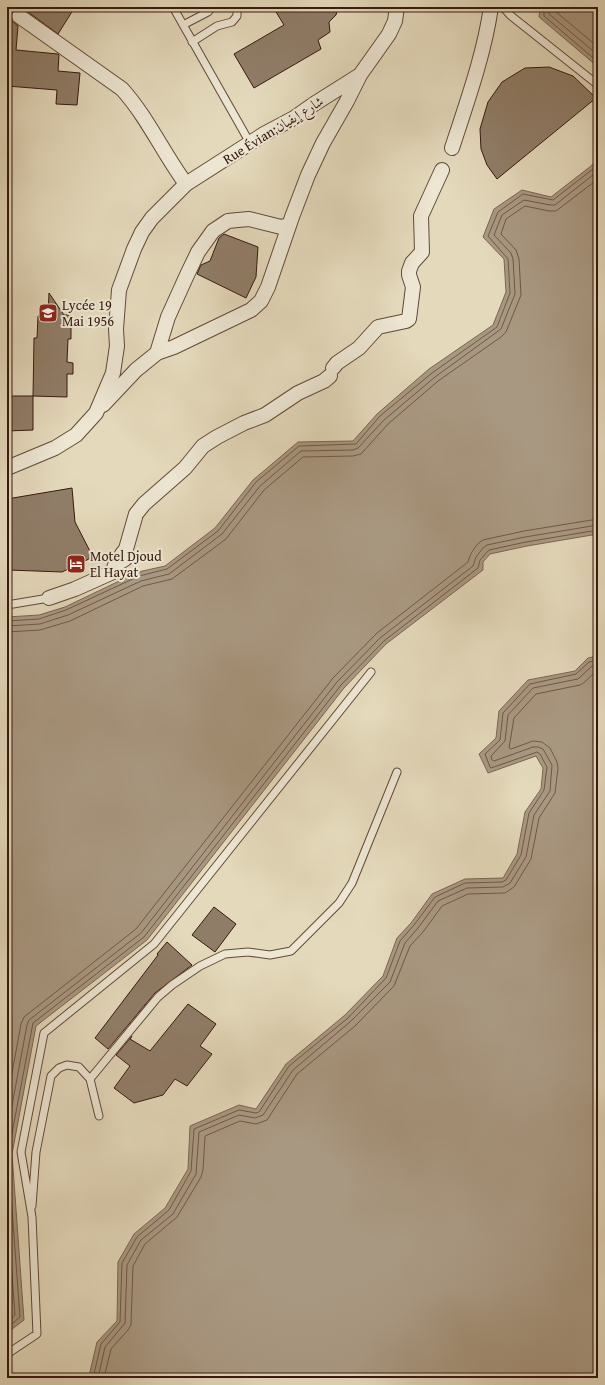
<svg xmlns="http://www.w3.org/2000/svg" width="605" height="1385" viewBox="0 0 605 1385" font-family="'Gentium Book Plus',Amiri,serif">
<style>
.water{fill:#a99881;stroke:#7b6553}
.lines{fill:none;stroke-linecap:round;stroke-linejoin:round}
.shore{stroke:#705848;stroke-width:1}
.building{fill:#907d68;stroke:#36190f}
.lane-casing{stroke:#62493a;stroke-width:9}
.street-casing{stroke:#62493a;stroke-width:16}
.lane{stroke:#ede6d3;stroke-width:7}
.street{stroke:#ede6d3;stroke-width:14}
.labels{text-anchor:middle;stroke-width:4;stroke-linejoin:round;paint-order:stroke}
.street-label{font-size:14px;fill:#36190f;stroke:#ede6d3}
.poi-label{font-size:14px;fill:#36190f;stroke:#ede6d3;text-anchor:start}
</style>
<rect width="100%" height="100%" fill="#e4d9bb"/>
<filter id="stains"><feTurbulence type="fractalNoise" baseFrequency=".005" numOctaves="4"/><feColorMatrix values="0 0 0 0 .2 0 0 0 0 .09 0 0 0 0 .02 0 0 0 .5 -.17"/></filter>
<radialGradient id="worn" r=".72"><stop offset=".6" stop-color="#630" stop-opacity="0"/><stop offset="1" stop-color="#630" stop-opacity=".3"/></radialGradient>
<path class="water" d="M540,7h58v60l-59,-50z
M598,158v376l-71,12 -37,8 -7,8v8l-97,74 -42,44 -197,252 -111,86 -24,128 12,166 -17,13v-386l2,-4 -2,-1v-325l32,-2 26,-8 73,-35 27,-6 50,-38 38,-48 45,-38 55,-1 24,-27 52,-45 64,-44 13,-33 -2,-33 -21,-22 11,-28 28,-19 29,7 40,-31z
M598,656v722h-512l3,-2 8,-34 20,-21 1,-59 16,-28 31,-26 23,-39 2,-43 49,-21 17,4 30,-45 59,-49 38,-39 14,-38 14,-15 21,-29 33,-15 38,-1 14,-24 8,-42 16,-23 2,-21 -7,-12 -48,17 -9,-19 17,-16 3,-27 29,-31 47,-9 13,-13z"/>
<g class="lines">
<path class="shore" d="M544,7v9l54,46
M549,7v7l49,41
M555,7v4l43,36
M7,621l32,-2 27,-9 73,-34 28,-7 51,-38 38,-49 43,-36 57,-2 24,-28 52,-43 65,-46 13,-34 -2,-34 -20,-23 10,-24 25,-18 30,6 40,-31 5,-5
M7,626l33,-2 28,-9 73,-34 28,-7 53,-40 38,-48 41,-35 52,-1 5,-2 26,-28 51,-43 66,-48 14,-35 -2,-35 -2,-6 -17,-18 8,-20 22,-15 26,5h5l43,-34
M7,632l33,-2 30,-9 73,-35 29,-7 54,-40 38,-49 39,-33 50,-1 8,-2 27,-30 50,-43 63,-44 5,-5 15,-37 -2,-36 -3,-9 -15,-16 5,-15 19,-13 24,5h7l42,-32
M7,1100l14,-76 3,-7 112,-88 197,-251 44,-45 91,-71c2,-8 7,-17 15,-22l41,-9 74,-12
M7,1132l20,-107 2,-5 112,-87 196,-251 43,-44 93,-72 3,-9 7,-9 4,-3 38,-8 73,-12
M7,1206l8,109 -8,7
M7,1328l13,-11 -12,-163 25,-131 111,-86 197,-252 43,-44 94,-73 2,-8 9,-10 37,-8 72,-12
M93,1378l8,-34 19,-22 2,-59 15,-26 32,-27 22,-39 3,-42 45,-19 17,3 3,-1 30,-46 59,-48 38,-40 14,-37 14,-16 21,-28 30,-14 37,-1 4,-2 15,-25 8,-42 15,-23 3,-23 -7,-13 -3,-2 -46,16 -1,-1 -5,-13 15,-14 3,-27 27,-29 46,-10 13,-12 9,-2
M98,1378l7,-31 20,-24 2,-58 14,-25 32,-26 23,-40 3,-42 40,-17 16,3 8,-3 30,-45 58,-49 39,-39 15,-39 13,-15 20,-27 29,-13 36,-1 7,-4 16,-26 8,-42 16,-24 2,-26 -9,-16 -5,-2h-5l-39,14 -2,-1 -1,-4 14,-15 3,-26 25,-27 45,-9 14,-13h6
M104,1378l7,-29 17,-19 3,-5 2,-59 12,-22 32,-27 24,-40 2,-7 2,-34 35,-15 16,3 11,-4 30,-46 58,-48 39,-40 16,-40 13,-14 19,-26 26,-12 37,-1 9,-6 17,-28 8,-41 16,-25 3,-25 -1,-6 -7,-14 -8,-6 -9,-1 -22,8 -2,-1 5,-30 22,-24 44,-9c7,-3 11,-12 18,-13"/>
</g>
<path class="building" d="M7,7h68l-17,27 -34,-25 -5,-1h-4l-3,3 -1,5v4l7,6 -2,24 42,4 1,1 -1,16 22,2 -3,32 -21,-1 1,-14 -50,-4z
M273,7h65l-2,8 -7,7 1,10 -12,8 3,9 -67,39 -20,-34 50,-29z
M549,67l24,9 23,22 -99,81 -10,-14 -6,-16 -1,-20 8,-27 14,-20 23,-14z
M224,234l34,13 -2,30 -10,21 -49,-24 4,-9 9,-4 9,-23z
M49,293l15,22h7v24h-3l-1,23 6,1v11h-6v23l-34,-1v34l-26,1v-35h26l1,-58h3l1,-22h10z
M72,488l3,34 18,35 -31,15 -53,-2 -2,-35v-36z
M214,907l22,17 -21,28 -23,-17z
M167,942l25,23 -37,28 -47,56 -13,-11 63,-83 -1,-1z
M188,1004l28,20 -16,22 12,8 -25,32 -12,-7 -12,16 -29,8 -20,-15 16,-22 -14,-11 16,-19 -2,3 20,12z"/>
<g class="lines">
<defs>
<path id="lane" d="M173,7l77,136
M503,7l7,8 88,70
M183,25l25,-13 4,-5
M192,42l25,-16 15,-4 5,-6v-9
M7,605l42,-7
M90,1079l68,-82 14,-12 28,-19 25,-12 23,-2 22,3 21,-4 48,-48 13,-20 45,-111
M32,1206l4,-54 15,-76 8,-8 8,-3 12,2 11,12 9,37
M7,1354l30,-20 -5,-117 -11,-65 23,-119 110,-89 217,-272"/>
<path id="street" d="M19,16l103,73c26,29 41,64 64,95
M452,148c15,-46 32,-93 39,-141
M157,353l11,-36 19,-42 11,-23 15,-21 15,-10 10,-1 11,-1 32,8 8,-2
M333,368l4,-5 22,-15 19,-21 28,-6 3,-2 4,-32 -4,-12v-4l3,-8 10,-11 -1,-36 21,-46
M103,405l33,-35 21,-17 17,-6 77,-37 10,-9 7,-14 24,-70 16,-42 15,-32 24,-42 13,-26
M7,468l48,-20 21,-13 20,-22 17,-40 4,-27 -1,-17 3,-39 15,-41 8,-17 10,-14 34,-34 78,-50 30,-16 20,-14 46,-29 29,-41 6,-13 2,-14
M49,598l26,-9 38,-17 2,-7 10,-6 -3,-5 4,-5 10,-35 8,-10 41,-36 18,-22 14,-9 27,-14 21,-8 33,-22 26,-12 6,-5"/>
</defs>
<use href="#lane" class="lane-casing"/>
<use href="#street" class="street-casing"/>
<use href="#lane" class="lane"/>
<use href="#street" class="street"/>
</g>
<defs>
<symbol id="school-square" viewBox="-11 -11 22 22"><rect x="-9" y="-9" width="18" height="18" rx="4" fill="#8f2418" stroke="#ede6d3"/><path d="M0-5L7-2L0 1L-7-2ZM-4 1L0 2.5L4 1V4Q0 6-4 4Z" fill="#fff"/></symbol>
<symbol id="hotel-square" viewBox="-11 -11 22 22"><rect x="-9" y="-9" width="18" height="18" rx="4" fill="#8f2418" stroke="#ede6d3"/><path d="M-6-4.5h1.5V1H6V5H4.5V3h-9V5H-6ZM-4 0a1.8 1.8 0 1 1 3.6 0ZM.5 0V-2.5h3Q6-2.5 6 0Z" fill="#fff"/></symbol>
</defs>
<g fill-rule="evenodd">
<use href="#school-square" x="37" y="302" width="22" height="22"/>
<use href="#hotel-square" x="65" y="553" width="22" height="22"/>
</g>
<g class="labels">
<g class="street-label">
<text transform="translate(273 130) rotate(-32)" y="5">Rue Évian;شارع إيفيان</text>
</g>
<g class="poi-label">
<text x="62" y="310">Lycée 19<tspan x="62" dy="16">Mai 1956</tspan></text>
<text x="90" y="561">Motel Djoud<tspan x="90" dy="16">El Hayat</tspan></text>
</g>
</g>
<rect width="605" height="1385" fill="none" stroke="#e4d9bb" stroke-width="24"/>
<rect x="8" y="8" width="589" height="1369" fill="none" stroke="#36190f" stroke-width="2"/>
<rect x="12" y="12" width="581" height="1361" fill="none" stroke="#36190f"/>
<rect width="100%" height="100%" filter="url(#stains)"/>
<rect width="100%" height="100%" fill="url(#worn)"/>
</svg>
